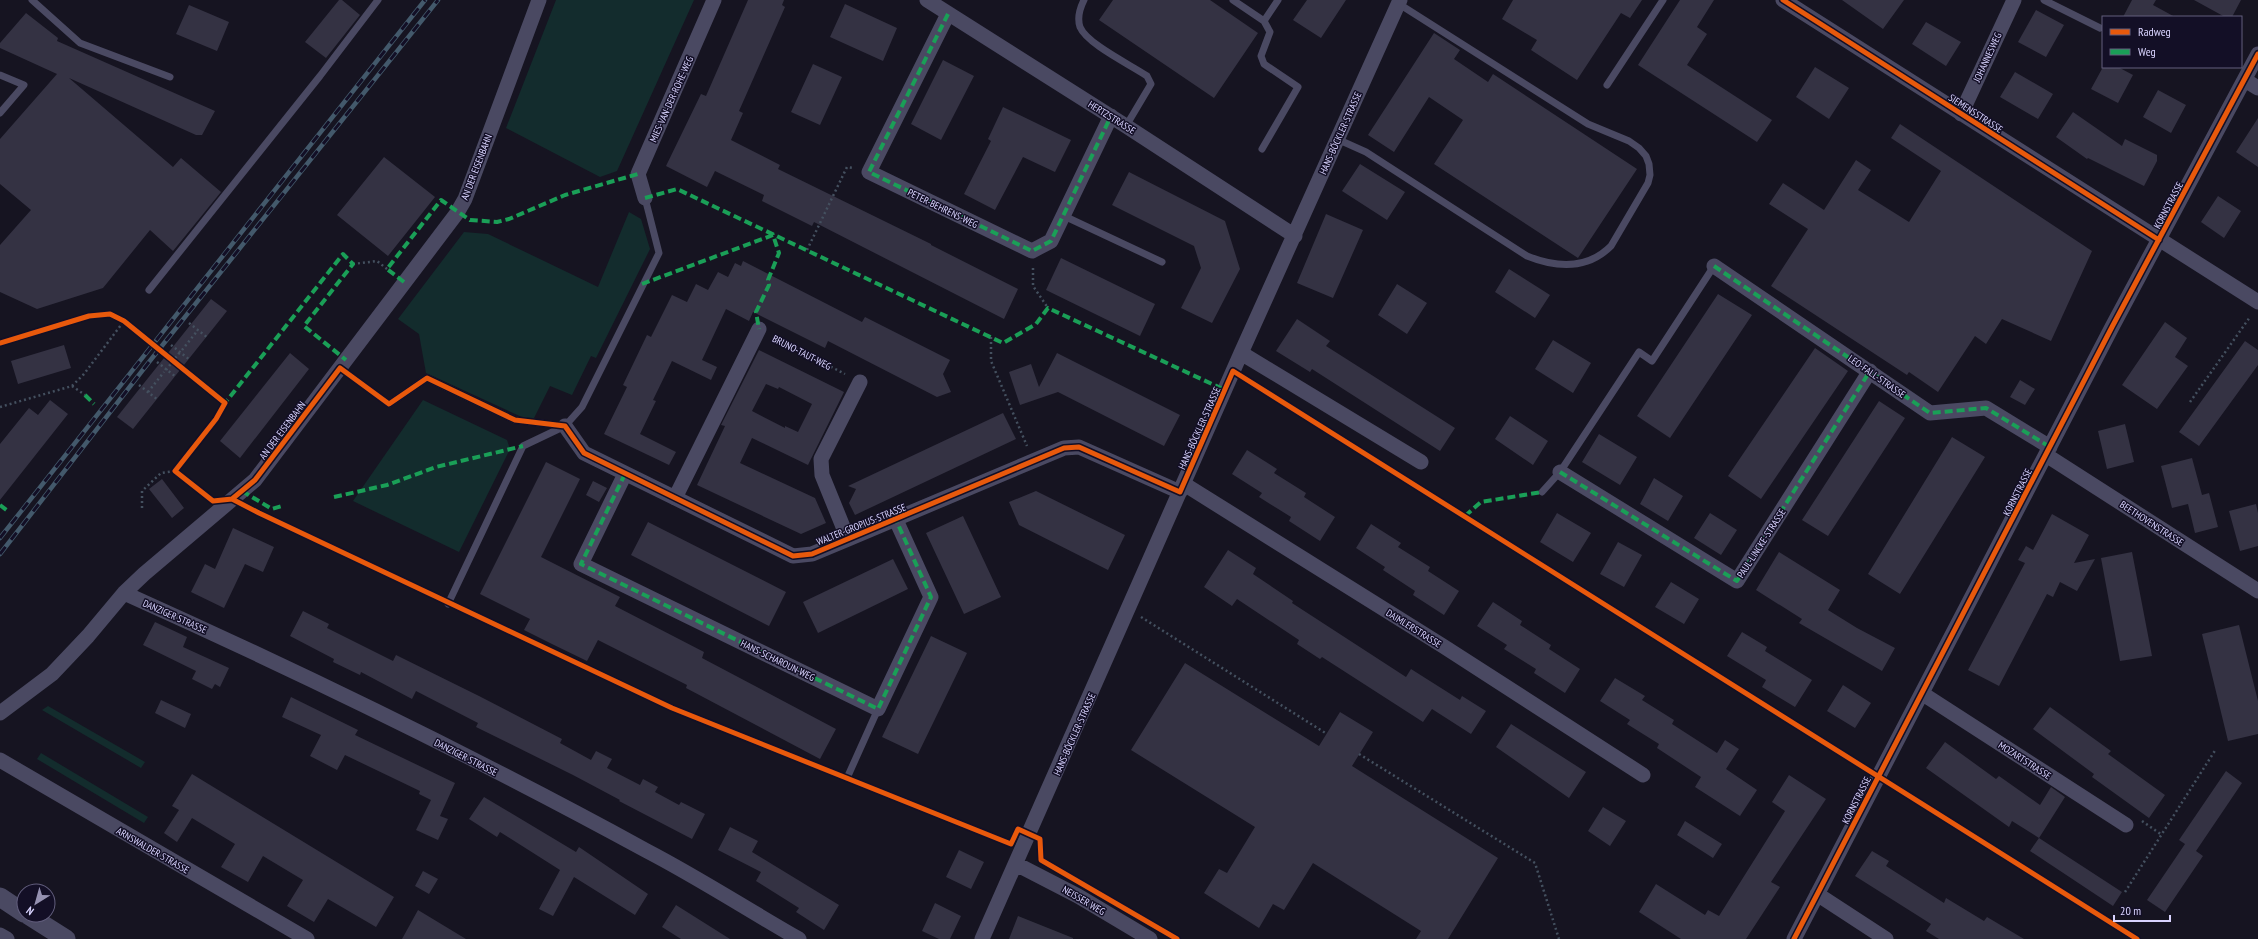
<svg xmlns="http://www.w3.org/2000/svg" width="2258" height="939" viewBox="0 0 2258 939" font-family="'PT Sans Narrow',sans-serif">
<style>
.green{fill:#132c2d}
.building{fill:#343243;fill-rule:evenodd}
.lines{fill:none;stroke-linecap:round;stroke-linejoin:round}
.path{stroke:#44505f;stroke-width:2.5;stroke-dasharray:2 3;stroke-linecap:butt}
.service{stroke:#4a4962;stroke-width:7}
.minor{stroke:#4a4962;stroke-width:15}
.tertiary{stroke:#4a4962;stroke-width:19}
.rail-casing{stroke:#43596b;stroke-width:4.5}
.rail{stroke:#130f26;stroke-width:3;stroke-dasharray:9;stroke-linecap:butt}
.quiet{stroke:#1a9f57;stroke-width:4;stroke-dasharray:8 4;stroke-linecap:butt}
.cycleway-casing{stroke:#130f26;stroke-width:8}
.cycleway{stroke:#e8590c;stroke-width:5}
.labels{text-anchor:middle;stroke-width:3;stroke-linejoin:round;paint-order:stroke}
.street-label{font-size:10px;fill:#d9d4ff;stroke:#130f26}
</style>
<rect width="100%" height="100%" fill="#161421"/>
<path class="green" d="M556,0h138l-77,171 -17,6 -94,-49z
M629,212l12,7 9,30 -54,109 -5,-2 -19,39 -22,-9 -17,34 -9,-2 -98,-45 -7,-39 -21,-15 66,-87 24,2 110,53z
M423,400l84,40 3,9 -51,103 -106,-51z
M48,706l97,56 -4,6 -99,-58z
M41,753l107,64 -4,6 -107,-64z"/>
<path class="building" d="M339,0h3l18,15 -34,43 -21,-16z
M748,0h36l-2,5 3,2 -46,104 4,2 -12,27 49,25 -2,4 153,75v1l87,44 -14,30 -190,-97 -2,4 -50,-25 2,-6 -49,-24 -8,16 -41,-21 35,-72 5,2z
M1113,0h97l48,33 -44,65 -115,-78z
M1307,0h39l-25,38 -28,-18z
M1513,0h129l-12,18 -9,-5 -44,67 -46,-30 6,-10 -35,-21z
M1680,0h34l-17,27 10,7 -20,31 85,55 -15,22 -119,-77z
M1842,0h62l-21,29z
M2132,0h24l-3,5 22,12h-52z
M2194,0h47l-9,17h-7z
M845,4l52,24 -14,33 -53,-24z
M189,5l40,17 -12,29 -41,-17z
M2036,10l28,15 -18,32 -28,-15z
M26,13l32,25 -1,3 158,70 -13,24h-6l-127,-57 104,89 8,-9 40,34 -48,59 -23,-21 -47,58 -66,21 -37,-17v-47l31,-35 -31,-26v-45l57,-65 -57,-26v-5z
M1926,22l35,20 -15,24 -34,-22z
M1434,33l26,17 -6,9 34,23 5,-8 144,95 -59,89 -144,-94 29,-44 -34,-23 -35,55 -26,-17z
M943,60l31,16 -33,64 -30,-16z
M813,64l29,13 -22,48 -29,-13z
M1815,67l34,21 -20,31 -33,-22z
M2103,67h15l15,8 -15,28 -27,-14z
M2015,72l38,22 -15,25 -38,-22z
M2158,90l28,15 -15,28 -28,-16z
M1003,107l68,33 -16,32 -32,-15 -28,53 -31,-16 27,-53 -3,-2z
M2073,112l49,34 3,-7 32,16v6l-13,25 -56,-28 -1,1 -31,-22z
M2258,118v49l-22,-15z
M1900,124l192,127 -41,90 -49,-22 -16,25 -11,-8 -37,56 -29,-20 -2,3 -26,-17 -110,-72 37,-57 -39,-25 14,-21 41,27 32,-50 15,10 -13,20 51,32 32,-51 -50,-33z
M384,157l51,40 -47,59 -51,-41z
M1360,164l45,28 -18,28 -45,-29z
M1129,172l96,49 15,48 -28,54 -31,-15 20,-40 -7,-22 -82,-41z
M2218,196l23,15 -17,27 -23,-16z
M1326,214l37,16 -30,68 -36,-15z
M1061,258l94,46 -15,32 -94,-46z
M743,261l119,61 3,-5 85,43 -7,14 8,18 -14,5 -109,-56 -3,7 -72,-36 -4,9 -23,-12 -24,51 15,7 -6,13 -39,-19 -19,39 3,1 -16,33 36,18 -7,13 -65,-31 23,-47 -4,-2 24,-50 4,2 21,-42 15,7 9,-18 12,6 10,-18 10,5 7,-14 6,3z
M1509,269l41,26 -15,23 -40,-26z
M1397,284l30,19 -20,31 -29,-19z
M1718,294l34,21 -82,123 -33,-22z
M211,299l16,12 -94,118 -16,-12z
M1297,319l33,22 -4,5 129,82 -15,23 -128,-82 -2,3 -34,-21z
M2165,322l22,16 -12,19 13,9 -31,43 -35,-24z
M1553,340l38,23 -18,30 -38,-24z
M2245,341l13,9v15l-59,81 -20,-14z
M64,345l7,23 -53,16 -7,-23z
M1815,348l33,23 -87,128 -33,-23z
M759,350l85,42 -36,73 -56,-27 -12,25 75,35 11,25 -25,11 -104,-49 28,-59 -4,-1zM766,384l12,5 1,-2 33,17 -14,28 -13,-6v2l-33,-17z
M290,353l19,16 -69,89 -20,-17z
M1057,353l123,62 -16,31 -106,-54 -38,13 -11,-33 22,-8 8,23z
M2020,380l15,9 -10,16 -15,-8z
M50,400l18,14 -68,86v-56l29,-36 9,7z
M1879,401l26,17 -77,118 -26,-16z
M1003,413l13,26 -161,76 -6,-12 7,-14 -8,-3z
M1510,416l38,25 -15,24 -38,-26z
M2125,424l9,38 -27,7 -9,-38z
M1599,434l38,23 -17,28 -38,-23z
M1952,437l33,20 -85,137 -32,-20z
M1247,450l30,19 -3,4 32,20 -2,4 31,20 -15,24 -31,-20 2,-4 -32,-20 3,-4 -30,-19z
M2192,458l10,37 7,-2 9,34 -23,6 -7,-29 -16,4 -11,-42z
M546,462l34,17 -39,78 79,40 -5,9 89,46 -2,6 134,71 -16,30 -134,-71 1,-3 -89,-45 -11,21 -33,-16 -30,-15 6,-11 -50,-25z
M1654,478l29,18 -15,25 -28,-17z
M162,479l22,29 -12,10 -23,-29z
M593,481l14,7 -8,14 -13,-7z
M1036,491l89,44 -17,35 -89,-45 -10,-23z
M2256,504l2,9v33l-18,5 -11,-40z
M1557,513l34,20 -18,29 -33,-20z
M1710,513l27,17 -16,25 -27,-17z
M2052,514l37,21 -15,28 21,-4 -18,32 -17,-9 -7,15 -6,-3 -48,92 -31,-16 57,-107 -7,-3 8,-14 7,4z
M963,516l38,81 -37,17 -38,-81z
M648,522l138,70 -17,34 -138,-71z
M1371,524l30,19 -3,4 32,20 -2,4 31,20 -15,24 -31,-20 2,-4 -32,-21 2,-3 -29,-19z
M233,528l41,19 -11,25 -18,-8 -21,44 -33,-16 14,-28 10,5z
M1618,542l24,13 -18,32 -24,-13z
M1228,550l28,18 -3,6 40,27 -1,2 114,74 5,-8 49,31 2,-4 24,15 -15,23 -39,-25 -9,13 -101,-65 -2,2 -23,-15 2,-4 -62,-41 -5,7 -28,-19z
M1779,552l61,38 -12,20 29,18 38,20 -13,23 -83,-48 3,-4 -46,-29z
M2132,552l20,104 -32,5 -19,-103z
M893,559l15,30 -90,44 -15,-31z
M1671,582l28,17 -15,25 -29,-17z
M1493,602l29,19 -2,4 31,20 -2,4 31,20 -15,24 -31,-20 2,-4 -32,-20 3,-4 -30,-19z
M303,611l26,13 -2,4 66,33 3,-6 83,41 83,43 -2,4 31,17 5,-9 16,8 -5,9 33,17 3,-6 15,8 -3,5 24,13 2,-3 24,12 -13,25 -73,-38 1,-1 -47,-25 -97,-48 2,-4 -62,-32 -4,8 -51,-27 -1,3 -27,-13 1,-3 -44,-23z
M155,622l32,15 -4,10 46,21 -9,19 -5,-3 -3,5 -20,-10 4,-8 -53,-26z
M2239,625l19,76v33l-30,7 -26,-107z
M1742,632l25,15 -2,4 47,29 -17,27 -33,-20 4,-7 -39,-24z
M931,636l36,17 -49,101 -36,-17z
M1185,663l134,83 21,-34 33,20 -21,34 146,92 -50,81h-32l5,-8 -108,-68 -29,47 -11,-6 -14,24 -55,-35 15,-24 8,4 28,-46 -124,-77z
M1615,678l30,18 -3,4 32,20 -2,4 45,29 8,-13 14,9 -13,20 31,21 -17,26 -45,-29 6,-10 -44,-29 2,-4 -32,-20 3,-4 -30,-19z
M1843,685l28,18 -16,25 -28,-17z
M291,697l67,33 -3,5 100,48 -15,33 8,3 -10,21 -22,-10 15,-30 -12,-6 1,-3 -75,-36 -8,15 -27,-14 11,-21 -39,-18z
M161,700l30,14 -6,14 -30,-15z
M2050,707l61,44 -3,3 57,41 -16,23 -57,-41 2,-3 -61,-45z
M1511,724l75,48 -17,26 -73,-51z
M1945,742l51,37 3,-3 41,29 11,-18 14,10 -26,41 -27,-17 -3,6 -83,-59z
M2226,771l16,12 -46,68 7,5 -38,56 -18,-12 38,-56 -6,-4z
M192,774l202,123 -18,30 -48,-28 -14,23 -27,-16 16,-26 -40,-24 -15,26 -27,-15 14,-23 -43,-26 -15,24 -13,-9 15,-23 -7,-4z
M1789,775l37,24 -55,83 9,5 -34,52h-65l-42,-27 17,-28 49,31 3,-5 11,6 66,-105 -13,-9z
M484,797l92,55 3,-5 69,47 -13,21 -61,-38 -21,39 -14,-7 21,-39 -60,-38 -3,5 -28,-18z
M1603,807l23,14 -16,25 -22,-15z
M1685,821l37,23 -9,14 -36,-23z
M730,827l28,14 -6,11 87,53 -15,25 -28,-18 3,-4 -43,-27 5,-9 -43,-22z
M2039,838l83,54 -9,14 -83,-55z
M959,850l25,12 -13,27 -25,-12z
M1872,851l17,10 -3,5 58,37 2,-5 38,23 3,-4 37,22h-85l-13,-8 5,-7 -76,-48z
M423,871l15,8 -9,15 -14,-8z
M935,903l26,13 -11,23h-11l-17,-8z
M676,905l54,34h-49l-19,-12z
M418,910l48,29h-64z
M1018,916l55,22v1h-64z"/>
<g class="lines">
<path class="path" d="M807,250l40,-83 7,1
M353,264l24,-3 10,8
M1033,268v18l15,22
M189,323l19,15
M773,337l72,37
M991,337v24l36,85
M171,345l19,15
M182,350l16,-20
M157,362l19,15
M166,370l14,-18
M139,385l19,15
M72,386l13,9
M148,392l16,-20
M2190,402l60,-85
M0,407l72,-21 12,-12 40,-53
M209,498l-34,-27 41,-52 9,-16
M142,508v-17l19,-18 14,-2
M1141,617l186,117
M1359,754l176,109 24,76
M2142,821l20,14
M2125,892l91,-143"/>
<path class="service" d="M32,0l48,43 90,34
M1084,0c-4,8 -7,18 -4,27 7,17 51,38 67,49l4,8 -25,42
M1233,0l31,21 6,11 -9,24 3,8 34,23 -36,62
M2044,0l56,28
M1264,21l14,-21
M0,75l24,10 -24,28
M1607,85l56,-85
M1337,139l29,13 161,104c30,12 60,14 84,-10l37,-63 2,-8 -1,-11 -3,-8 -7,-8 -10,-7 -41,-17 -189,-120
M1064,216l98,46
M149,290l171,-214 58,-76
M340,368l49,36 38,-26 88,42 50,6
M1542,492l18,-20 79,-120 13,9 62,-95
M448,604l75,-158 42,-20 17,-19 77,-154 -14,-55
M847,778l31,-69"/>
<path class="minor" d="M927,0l199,126 169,110
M1783,0l475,302
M948,14l-79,158 163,79 19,-10 60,-125
M2245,80l13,8
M1961,114l53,-114
M645,198l-7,-24 76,-174
M1714,266l216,147 56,-5 64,39
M1241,353l180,109
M565,426l19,27 209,103 19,-2 36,-15 216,-91 15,-1 101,45
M2046,455l212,136
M1560,472l177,109 133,-210
M625,474l-44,90 297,145 53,-112 -35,-77
M1184,484l259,162 200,129
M675,498l84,-169
M848,539l-26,-64 -1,-16 39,-77
M124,593c178,80 353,165 523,258 52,27 101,59 152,88
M1923,694l203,131
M0,713l52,-39 36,-38 36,-43 20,-19 111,-94 202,-267 8,-14 74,-199
M0,760l307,179
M1016,864l62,32 72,43
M1817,894l69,45
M0,935l7,4
M982,939l259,-586 159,-353
M1794,939l318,-612 146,-273"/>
<path class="tertiary" d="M0,897l24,16
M28,915l38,24"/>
<defs>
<path id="rail" d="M0,538l425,-538
M0,554l149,-192 289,-362"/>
</defs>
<use href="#rail" class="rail-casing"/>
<use href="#rail" class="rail"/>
<path class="quiet" d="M948,14l-79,158 163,79 19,-10 60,-125
M645,198l32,-9 326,154 33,-19 12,-16 177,82
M1714,266l216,147 56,-5 64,39
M404,282l-17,-13 54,-69 29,20 27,2 12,-3 56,-24 73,-21
M642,284l131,-49 6,18 -11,27 1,5 -13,27 3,17
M85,395l9,9
M222,401l3,2 118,-149 10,10 -49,62 42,34
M1560,472l177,109 133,-210
M625,474l-44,90 297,145 53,-112 -35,-77
M242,491l30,18 10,-3
M334,497l53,-12 49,-18 87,-21
M0,505l9,7
M1465,516l16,-14 61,-10"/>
<defs>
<path id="cycleway" d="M1783,0l376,240
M0,343l89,-27 21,-2 14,7 101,82 -9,16 -41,52 38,30 19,-2 27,14 413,195 339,136 7,-15 22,10 1,21 136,79
M232,499l23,-19 85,-112 49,36 38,-26 88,42 50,6 19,27 209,103 19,-2 252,-106 15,-1 101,45 53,-121 904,568
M1794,939l318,-612 146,-273"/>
</defs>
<use href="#cycleway" class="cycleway-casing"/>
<use href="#cycleway" class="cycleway"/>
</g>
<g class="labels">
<g class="street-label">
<text transform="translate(1987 57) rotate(-65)" y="4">JOHANNESWEG</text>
<text transform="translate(671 99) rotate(-66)" y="4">MIES-VAN-DER-ROHE-WEG</text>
<text transform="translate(1976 113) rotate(33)" y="4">SIEMENSSTRASSE</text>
<text transform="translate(1112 117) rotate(32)" y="4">HERTZSTRASSE</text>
<text transform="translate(1340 133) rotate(-66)" y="4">HANS-BÖCKLER-STRASSE</text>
<text transform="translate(476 167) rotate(-69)" y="4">AN DER EISENBAHN</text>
<text transform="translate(2168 205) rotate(-62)" y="4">KORNSTRASSE</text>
<text transform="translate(943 208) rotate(26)" y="4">PETER-BEHRENS-WEG</text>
<text transform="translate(802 352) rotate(27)" y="4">BRUNO-TAUT-WEG</text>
<text transform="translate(1877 376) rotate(35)" y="4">LEO-FALL-STRASSE</text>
<text transform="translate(1199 428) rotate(-66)" y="4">HANS-BÖCKLER-STRASSE</text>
<text transform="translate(282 430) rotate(-53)" y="4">AN DER EISENBAHN</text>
<text transform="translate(2017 492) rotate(-63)" y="4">KORNSTRASSE</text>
<text transform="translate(2152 523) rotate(33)" y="4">BEETHOVENSTRASSE</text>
<text transform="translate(861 524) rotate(-22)" y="4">WALTER-GROPIUS-STRASSE</text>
<text transform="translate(1761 543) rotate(-57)" y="4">PAUL-LINCKE-STRASSE</text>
<text transform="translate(175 616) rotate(24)" y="4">DANZIGER STRASSE</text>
<text transform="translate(1414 628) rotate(32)" y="4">DAIMLERSTRASSE</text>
<text transform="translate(778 660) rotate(26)" y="4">HANS-SCHAROUN-WEG</text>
<text transform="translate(1074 734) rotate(-66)" y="4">HANS-BÖCKLER-STRASSE</text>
<text transform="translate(466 757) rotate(27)" y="4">DANZIGER STRASSE</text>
<text transform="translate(2025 760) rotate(33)" y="4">MOZARTSTRASSE</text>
<text transform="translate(1856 800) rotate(-63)" y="4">KORNSTRASSE</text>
<text transform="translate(153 850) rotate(30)" y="4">ARNSWALDER STRASSE</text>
<text transform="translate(1084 900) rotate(30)" y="4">NEISSER WEG</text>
</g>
</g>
<rect x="2102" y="16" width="140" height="52" fill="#130f26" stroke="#625e7d"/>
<rect x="2110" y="29" width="20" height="6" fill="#e8590c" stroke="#625e7d"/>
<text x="2138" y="36" font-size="12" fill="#d9d4ff">Radweg</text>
<rect x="2110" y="49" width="20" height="6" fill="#1a9f57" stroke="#625e7d"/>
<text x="2138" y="56" font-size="12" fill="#d9d4ff">Weg</text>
<g transform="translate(36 903) rotate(217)"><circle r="19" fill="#130f26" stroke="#625e7d"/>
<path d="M0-3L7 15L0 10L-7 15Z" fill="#9591b1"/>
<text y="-6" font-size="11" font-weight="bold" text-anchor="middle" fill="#d9d4ff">N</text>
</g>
<path d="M2114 915v6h56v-6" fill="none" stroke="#d9d4ff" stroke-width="2"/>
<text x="2120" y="915" font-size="12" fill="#d9d4ff" stroke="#130f26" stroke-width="3" paint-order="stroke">20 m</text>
</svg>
